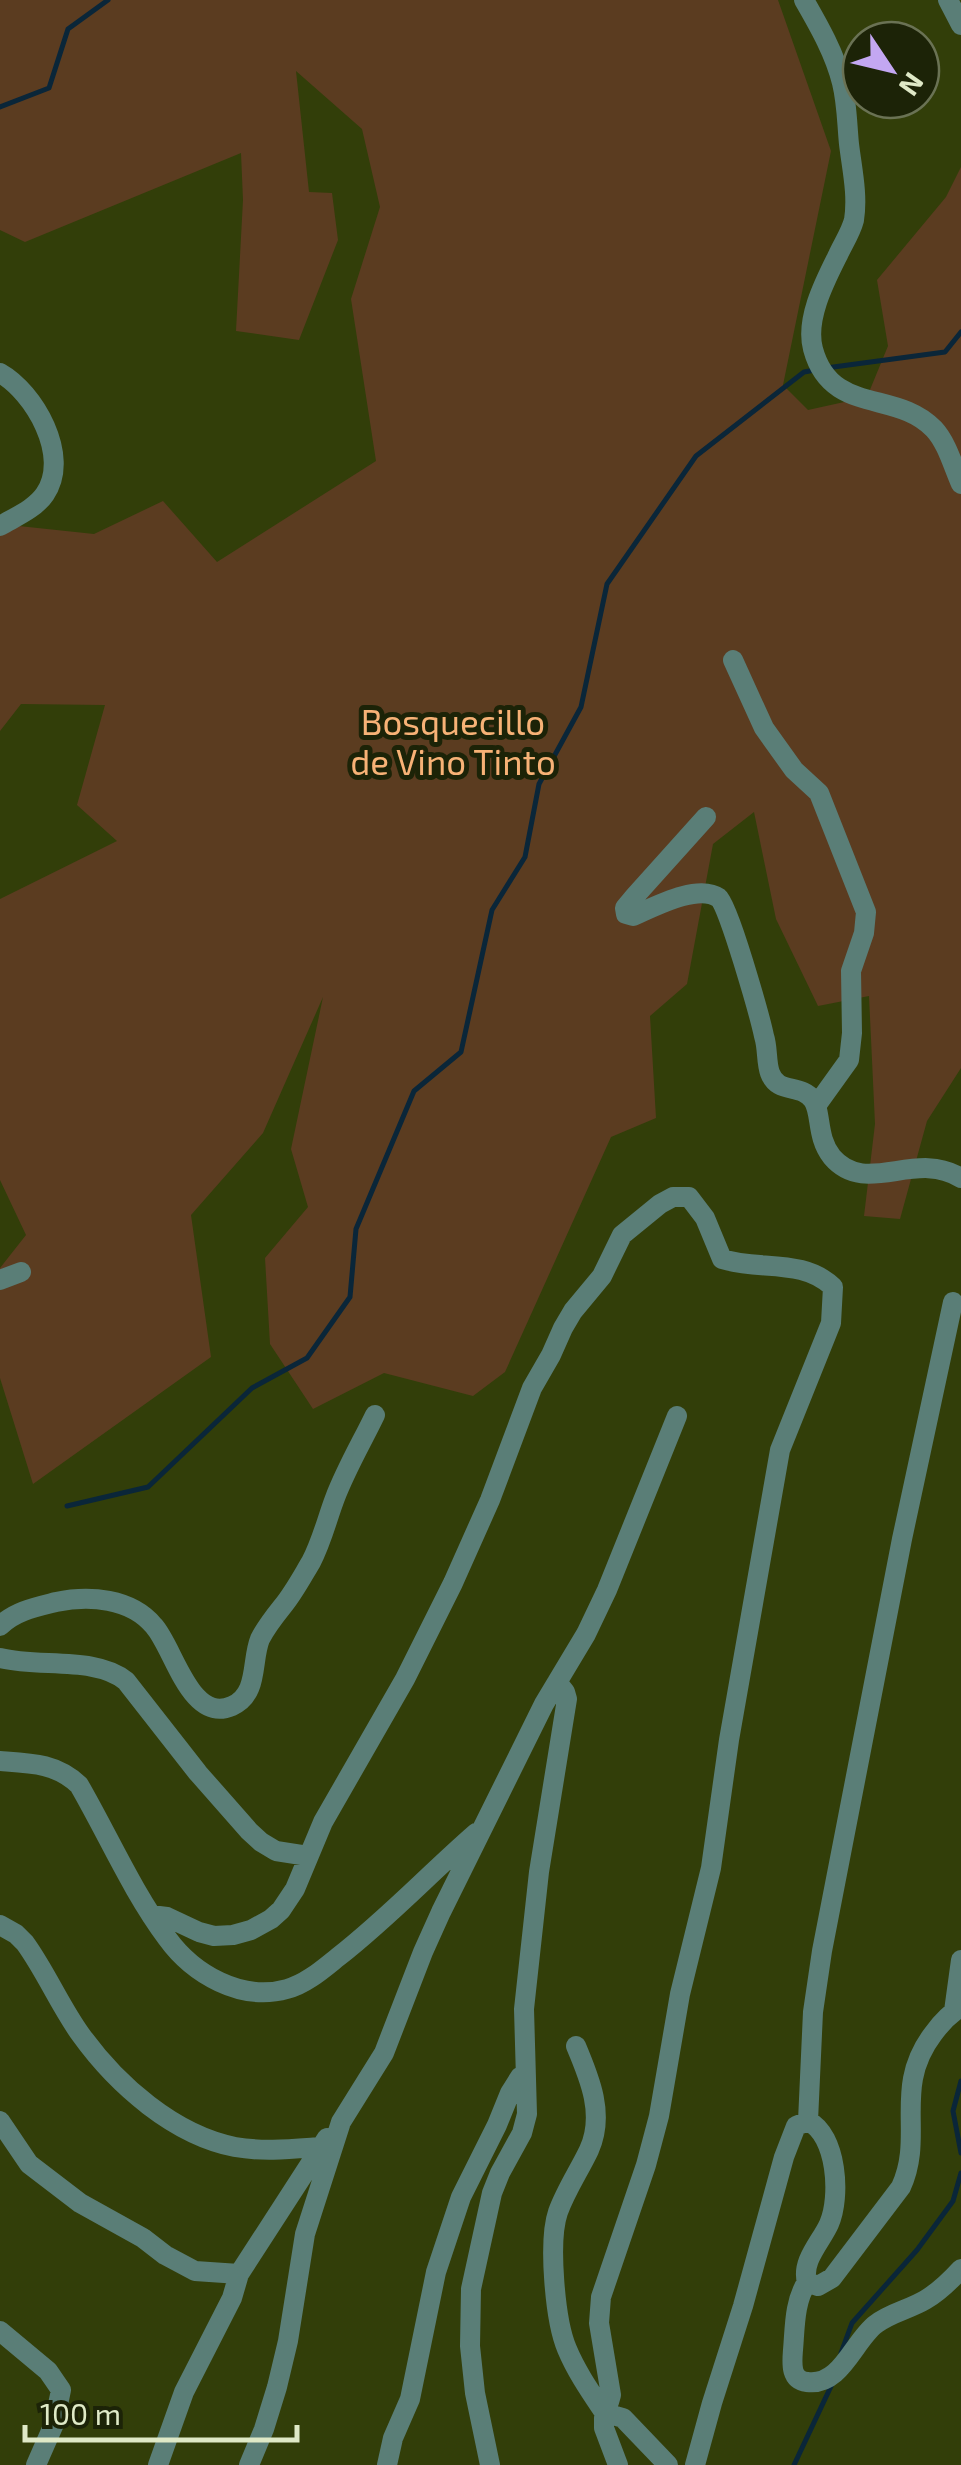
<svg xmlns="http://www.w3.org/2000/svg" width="961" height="2465" viewBox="0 0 961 2465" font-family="'Exo 2',sans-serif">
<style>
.green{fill:#5b3c20}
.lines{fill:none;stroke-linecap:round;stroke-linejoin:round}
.stream{stroke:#0a2639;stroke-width:5}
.street{stroke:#5a7e77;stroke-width:20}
.labels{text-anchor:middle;stroke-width:10;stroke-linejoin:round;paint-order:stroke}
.park-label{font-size:35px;fill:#f7b276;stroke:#1c2307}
</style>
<rect width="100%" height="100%" fill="#323e09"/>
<path class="green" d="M0,0h778l53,151 -48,234 25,25 59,-13 21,-51 -11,-66 69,-83 15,-30v901l-34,53 -27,98 -36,-3 11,-92 -6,-128 -51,10 -42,-87 -22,-107 -41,32 -26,140 -37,32 6,102 -45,19 -106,235 -32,24 -89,-23 -71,36 -43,-65 -5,-86 43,-51 -17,-58 32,-152 -60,136 -72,82 20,142 -178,127 -33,-106v-110l26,-33 -26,-55v-281l117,-58 -40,-36 28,-100 -84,-1 -21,27v-207l94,10 69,-33 54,61 159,-101 -25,-162 29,-92 -18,-78 -66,-58 13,121 23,1 6,47 -39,100 -63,-9 7,-131 -2,-47 -216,89 -25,-12z"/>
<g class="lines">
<path class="stream" d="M0,107l49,-19 19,-59 40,-29
M826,368l119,-16 16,-20
M67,1506l81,-19 104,-99 55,-30 43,-61 6,-68 58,-138 47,-39 31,-142 33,-53 14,-73 42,-77 26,-123 89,-128 108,-84 11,-2
M961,2081l-8,30 8,42
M841,2353l11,-30 65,-73 36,-49 8,-28
M794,2465l39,-83"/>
<path class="street" d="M804,0c15,26 31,54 38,83 5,20 5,41 7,61 3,25 9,51 5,76 -3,12 -11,24 -16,35 -13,26 -33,64 -25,94 18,67 83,40 121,80 13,14 19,37 27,55
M948,0l13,25
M0,373c34,19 71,83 45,121 -10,15 -30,23 -45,32
M733,660l31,68 30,42 25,23 47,119 -2,21 -13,38 1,62 -3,27 -33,46
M706,817l-71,79 -10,12 1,6 7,2c21,-9 65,-33 86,-18 9,6 41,119 45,138 4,12 2,26 6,37 8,22 31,10 43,27 9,13 3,37 19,57 34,40 83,-8 129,21
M0,1280l21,-8
M0,1626c15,-15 36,-19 56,-24 33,-7 75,-4 98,24 20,22 36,98 78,80 27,-12 19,-45 28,-67 6,-12 14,-22 22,-32 11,-13 20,-30 29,-45 11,-21 16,-43 24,-64 11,-29 27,-56 40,-83
M0,1658c38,10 96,-2 126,23l72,92 51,58 12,11 15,9 32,5
M0,1761c30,2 56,2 79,24 29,50 53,106 88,153 26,36 74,64 120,51 19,-5 36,-20 51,-32 49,-38 91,-83 138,-124
M151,1915l16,2 32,15 15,4 19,-1 18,-5 20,-11 10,-9 14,-21 28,-67 82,-143 48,-96 37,-83 42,-112 19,-33 12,-27 10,-17 29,-35 20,-41 38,-31 13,-7h16l16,21 17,41c37,12 81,-1 111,28l-2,36 -51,127 -51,290 -18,128 -31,126 -21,122 -13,49 -45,132 -2,26 12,72 -2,7 -7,7
M0,1925l16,9 9,9c21,29 35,63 56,92 36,50 93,100 154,112 28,5 57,2 85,0
M954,2011l7,-51
M576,2046c14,33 29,69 13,104 -10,21 -23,40 -31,62 -10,29 -3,109 9,137 10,24 25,45 39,66
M0,2121l29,43 51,39 63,35 22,17 30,16 44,3
M808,2121l5,-109 9,-61 80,-412 51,-237
M807,2282c-13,20 -12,46 -14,68 -1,13 -3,30 14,32 34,5 47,-42 69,-58 14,-11 34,-15 49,-24 14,-8 25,-19 36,-31
M0,2331l48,40 13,19 -7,34 -18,41
M158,2465l26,-73 48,-94 7,-24 88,-136
M249,2465l15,-36 13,-42 11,-46 17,-107 36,-112 43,-69 39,-101 18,-40 103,-208 42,-70 21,-44 70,-174
M387,2465l6,-27 17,-39 26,-127 25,-75 36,-72 13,-32 10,-16 5,-1
M490,2465l-15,-72 -5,-47 1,-57 21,-96 8,-20 22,-40 5,-19 -3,-105 15,-137 28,-173 -2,-7 -8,-10
M618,2465l-14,-37v-10l5,-4 14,4 45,47
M695,2465l17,-62 31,-97 41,-149 12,-31 12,-5c29,14 33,76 21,103 -8,18 -28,37 -22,58l11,4 14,-8 69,-91c24,-52 -9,-99 32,-153 8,-11 16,-20 28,-27"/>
</g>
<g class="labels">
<g class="park-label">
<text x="453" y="735">Bosquecillo<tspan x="453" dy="40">de Vino Tinto</tspan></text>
</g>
</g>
<g transform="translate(891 70) rotate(125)"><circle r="48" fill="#1c2307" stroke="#6a7254" stroke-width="2.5"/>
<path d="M0-8L18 38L0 25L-18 38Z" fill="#c3a7f2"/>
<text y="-15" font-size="28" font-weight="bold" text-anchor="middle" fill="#dfe9c7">N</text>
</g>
<path d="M25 2425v15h272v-15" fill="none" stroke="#dfe9c7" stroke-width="5"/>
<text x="40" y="2425" font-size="30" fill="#dfe9c7" stroke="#1c2307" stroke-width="8" paint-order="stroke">100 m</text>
</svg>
